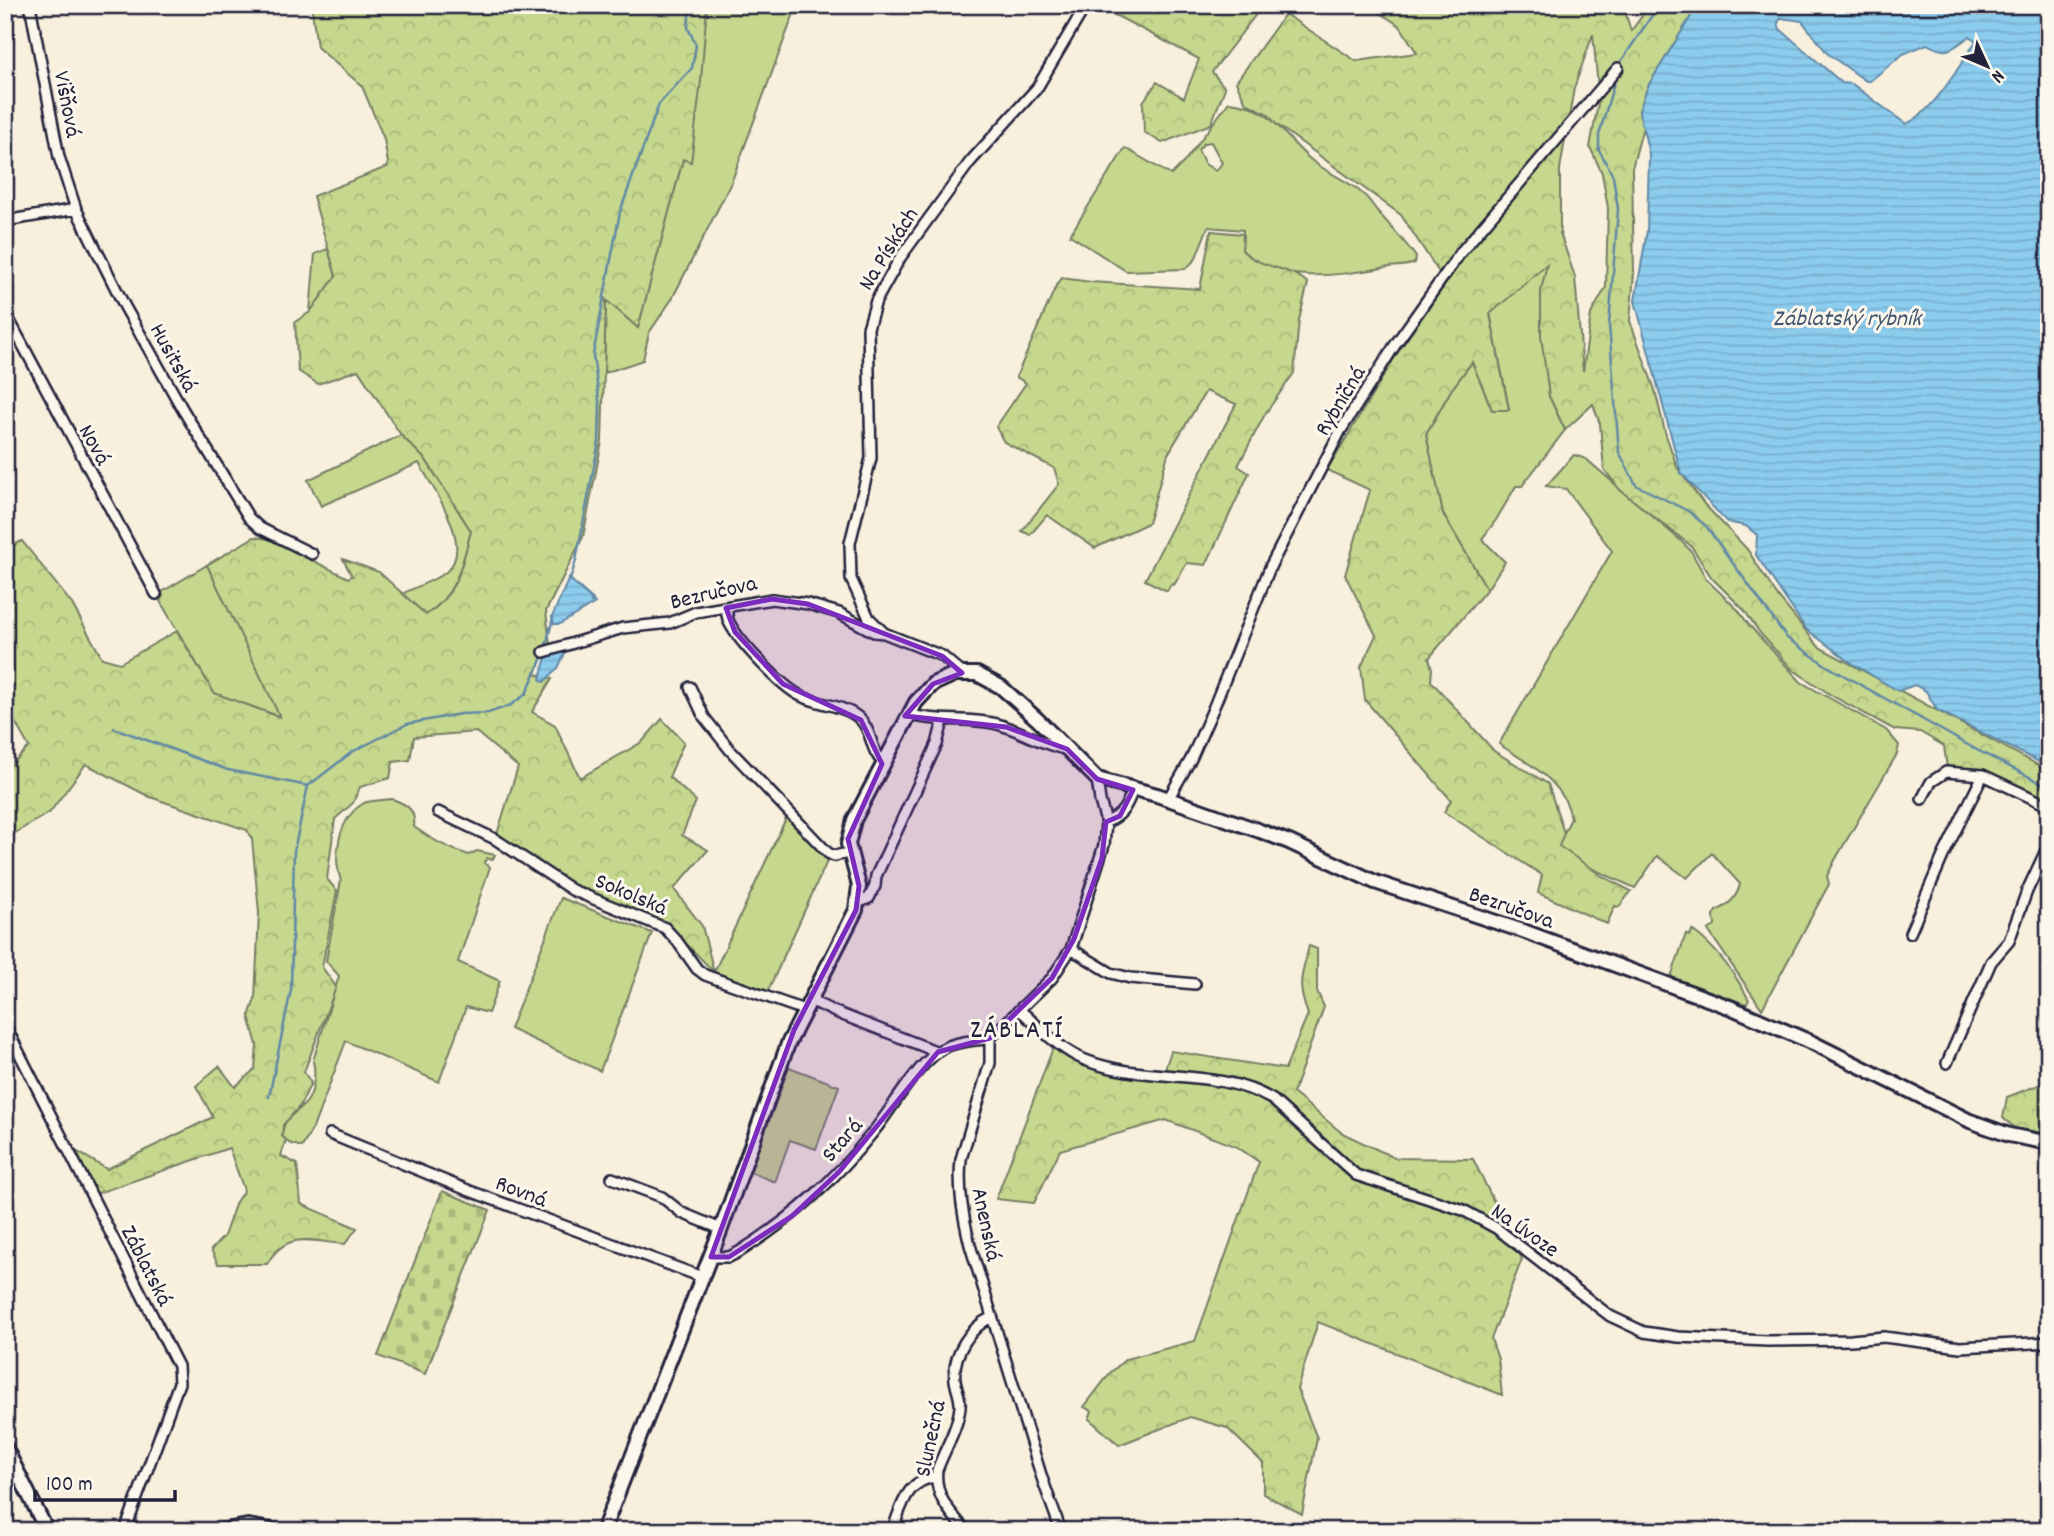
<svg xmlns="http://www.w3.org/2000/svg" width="2054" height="1536" viewBox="0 0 2054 1536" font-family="Dekko,sans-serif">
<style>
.green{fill:#c6d88d;stroke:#747d64;stroke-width:2;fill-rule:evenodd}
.forest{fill:url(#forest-crowns);stroke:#747d64;stroke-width:2;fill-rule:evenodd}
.cemetery{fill:url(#cemetery-stones);stroke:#747d64;stroke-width:2}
.water{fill:url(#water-rules);stroke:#6288a6;stroke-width:2;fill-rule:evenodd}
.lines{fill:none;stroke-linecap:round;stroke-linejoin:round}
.stream{stroke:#6288a6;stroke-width:2.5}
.street-casing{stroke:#22223b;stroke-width:14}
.secondary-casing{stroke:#22223b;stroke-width:18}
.street{stroke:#fbf7ec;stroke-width:9}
.secondary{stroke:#fbf7ec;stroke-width:12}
.marked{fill:#7b2cbf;fill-opacity:0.2;stroke:#7b2cbf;stroke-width:5;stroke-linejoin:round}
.labels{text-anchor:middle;stroke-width:6;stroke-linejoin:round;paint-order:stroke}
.street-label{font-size:23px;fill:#22223b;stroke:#fbf7ec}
.water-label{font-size:24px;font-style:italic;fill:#425570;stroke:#fbf7ec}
.quarter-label{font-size:26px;letter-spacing:2px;fill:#22223b;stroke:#fbf7ec}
</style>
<defs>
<pattern id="forest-crowns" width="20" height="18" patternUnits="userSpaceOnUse" patternTransform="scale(1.75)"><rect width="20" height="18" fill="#c6d88d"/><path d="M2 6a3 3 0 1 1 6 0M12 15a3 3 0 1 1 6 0" fill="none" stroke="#aab97b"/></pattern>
<pattern id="cemetery-stones" width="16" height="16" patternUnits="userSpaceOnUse" patternTransform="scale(1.75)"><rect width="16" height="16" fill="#c6d88d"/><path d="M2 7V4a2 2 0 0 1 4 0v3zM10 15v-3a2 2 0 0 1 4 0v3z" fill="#aab97b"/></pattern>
<pattern id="water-rules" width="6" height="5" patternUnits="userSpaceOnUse" patternTransform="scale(1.75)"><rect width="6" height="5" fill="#8ccced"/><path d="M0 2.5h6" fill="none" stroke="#78afcc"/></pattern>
</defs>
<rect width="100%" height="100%" fill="#f8efdd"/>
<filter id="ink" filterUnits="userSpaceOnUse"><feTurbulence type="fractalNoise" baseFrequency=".0143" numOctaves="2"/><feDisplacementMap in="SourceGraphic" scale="14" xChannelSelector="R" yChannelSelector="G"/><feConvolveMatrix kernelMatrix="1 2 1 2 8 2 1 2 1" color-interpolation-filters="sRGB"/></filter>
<g filter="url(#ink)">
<path class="green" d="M706,5h91l-66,178 -59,116 -23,34 -6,27 -39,13 2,-74 32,29 45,-169 8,2z
M1229,102c44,4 51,32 81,57 16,14 39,21 54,36 5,4 9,11 14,17 13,15 26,28 38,45l-1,6c-10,4 -22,3 -32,5 -45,7 -106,18 -141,-18l1,-20 -35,-3 -13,33 -10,9 -59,2 -56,-36 55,-87 46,27 13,-13zM1211,142l11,21 -6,8 -11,-7 -7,-14 6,-7z
M328,249l8,27 -26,36 5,-58z
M1548,263l-7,28 8,105 16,34 -43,56h-6l-20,34 -14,19 23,23 -18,27 -44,-75 -17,-79 25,-45 22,-29 19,49 17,-1 -19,-96z
M401,435l25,25 45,71c-9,34 -14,63 -45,84l-24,-21c13,-7 32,-13 44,-22 30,-25 -13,-83 -27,-109l-98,43 -13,-26z
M1574,455l12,4 94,81 11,11 16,29 31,30 11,15 52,57 85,48 13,15 -2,9 -62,106 -8,16 2,8 -67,125 -54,-79 7,-4 -1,-11 2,-4c12,-5 21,-13 24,-27l-28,-31 -25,25 -30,-22 -22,32 -51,-23 -26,-19 13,-28c-7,-38 -43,-54 -72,-74l113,-193 -46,-62 -20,-3z
M207,565l74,152 -67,-24 -54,-92 3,-5 -1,-4z
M392,799c15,5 24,11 22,28 18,13 34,22 55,28l8,-4 18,4 -3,5 -5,-2 -3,5 6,4 -32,95 42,19 -12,32 -22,-6 -27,75 -93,-41 -33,87 -11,19 -13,-4 -7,-7c2,-24 15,-20 26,-36 6,-10 8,-27 5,-39l26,-85 -13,-15 15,-81c-9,-24 -2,-63 23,-77 7,-3 20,-3 28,-4z
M787,816l42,41 -61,134 -54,-19z
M561,898l91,35 -52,138 -90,-42z
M1692,930c23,16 44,45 57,70l-3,4 -75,-27 15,-43 4,2z
M789,1067l50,19 -23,63 -26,-9 -15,42 -25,-10z"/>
<path class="forest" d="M315,5h392l-6,76 -10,81 -8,-3 -45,169 -32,-28 -4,141 -19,96 -37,74 4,33 -6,7 -8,23 16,5 -20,33 23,13 25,53 62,-36 20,-23 22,23 -15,35 27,24 -14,34 26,15 -34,39 28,37 12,46 -44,-45 -93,-40 -80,-53 21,-67 -42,-35 -62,5 -4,23 -17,2 -3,16 -30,9 -7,16 -18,16 -8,60 10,12 -15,76 14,20 -32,85 7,11 -11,23 -17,19 -1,11 4,4 -5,16 16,8 4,40 56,24 -12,16c-32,-2 -58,-15 -78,20h-49l-7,-14 13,-14 12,-34 8,-12 -15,-42 -134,46 -19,-43 31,18 106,-52 -17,-31 23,-20 16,21 20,-18 2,-24 -8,-29 6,-17 4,-87 -7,-73 -5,-9 -97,-33 -64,-33 -36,48 -45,27v-68l24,-24 -24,-43v-155l17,-8 50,63 30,54 18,5 57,-32 37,62 66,24 -73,-152 47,-28 15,2 79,39 4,-2 -9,-17 36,13 47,43c32,-21 36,-50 45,-84l-45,-71 -25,-25 -43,-65 -40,14 -20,-13 -3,-49 15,-10 26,-36 -23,-80 74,-29 1,-4 -4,-24 -22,-53 -45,-39 -5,-37z
M1096,5h167l-51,67 13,16 -14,36 -49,19 -18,-11 -1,-30 14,-20 27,16 15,-39z
M1368,5h255l8,26 19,-26h48l-50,81 -9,25 4,16 -11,41 2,105 -4,48 25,69 10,42 12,35 27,37 43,45 31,48 41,50 230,124v31c-31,-19 -66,-29 -102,-34l-3,-22 -24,-14 -25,-2 -61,-33 -42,-28 -32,-36 -16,-23 -32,-32 -21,-32 -71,-56 -16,-21 -4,-45 -7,-20 -28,26 -16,-34 -8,-60v-45l6,-27 -57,50 19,96h-17l-20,-48 -21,28 -25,44 17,80 44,75 -58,69 3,11 -1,12 63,70 54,33 16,49 -5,13 43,30 29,15 -12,16 -4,-1 -8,18 -69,-31 4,-18 -98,-63 7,-12 -86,-100 -4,-33 15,-32 -31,-60 25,-85 -43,-20 71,-118 48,-69 -45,-68 -125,-91 -8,-10 -22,-11 -10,-21 49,-68 71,47 61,-8 -17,-27zM1593,34l6,64 -9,49 12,26 6,35 -2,79 -15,27 -8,57 -8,-94 -15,-44v-64l14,-81z
M1211,231l32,3 -1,16c18,19 47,16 66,33l-9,37 -5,53 -29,41 -27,52 11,7 -43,92 -19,-2 -13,22 -3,-1 -4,7 -22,-11 91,-176 -30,-13 -38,63 -20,69 -53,25 -48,-33 -17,20 -8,-4 37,-47 -5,-16 -50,-26 -8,-15 30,-44 -10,-6 40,-91 6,-8 29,4 109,7z
M1309,946l8,3v42l7,16 -31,86 49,40 53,25 78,1 49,100 -31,80 7,20 4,36 -184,-73 -21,67 20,49 -15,76 -39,-20v-31l-36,-35 -37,-11 -71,28 -30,-26 3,-8 -8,-4 26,-34 16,-14 69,-18 64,-179 -22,-15 -71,-27 -106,30 -26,53 -38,-4 57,-151 39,20 69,13 10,-30 114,18 23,-55c-12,-29 -6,-40 1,-68z
M2049,1081v53l-34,-6 -12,-10 4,-21z"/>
<path class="cemetery" d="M442,1191l48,19 -65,164 -47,-18z"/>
<path class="water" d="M1698,5h351v762l-112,-57 -11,-19 -11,-6 -17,6 -45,-27 -47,-35 -50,-74 1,-20 -11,-9 -19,-4 -46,-49 -46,-172 12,-70 2,-77 -10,-43 9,-25zM1781,18l21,3 26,33 38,27h4l33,-27 24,-10c21,12 25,5 43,-8l6,5c-17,25 -43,72 -70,83l-54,-40 -10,-1 -62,-54 -2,-6z
M569,578l26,25 -35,21h-6l-2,-7z
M566,651l-8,17 -14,14 -4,-3 6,-22z"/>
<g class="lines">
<path class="stream" d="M1618,66l41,-61
M1616,76l-17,59v15l14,26 5,33 -9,116 10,127 17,33 52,26 18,15 81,112 40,28 150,84 72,37
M570,580l6,-20 23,-119 1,-34 -7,-52 27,-143 39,-108 33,-36 4,-23 -8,-17 2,-23
M576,585l17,15 -2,2
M545,649l8,-31
M114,728l114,42 80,16
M269,1097l22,-107 3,-139 14,-65 44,-34 55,-28 53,-10 28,-1 23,-8 15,-11 17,-39"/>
<defs>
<path id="street" d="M30,5l29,152 17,52 49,98 58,103 66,108 11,10 52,26
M5,221l71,-12
M5,312l151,282
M726,608c1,6 1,11 4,16 10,19 52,63 71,72 18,9 46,9 60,24 12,13 9,31 22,42
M884,633l-15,-15 -18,-39 -1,-36 21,-85 -3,-130 8,-27 24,-43 70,-96 67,-74 49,-83
M544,652l79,-24 47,-5 26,-11 76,-13 36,5 31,9 35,19 10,1 58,23 20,17
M690,687l14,30 26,33 98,103 6,3 15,-3
M908,714c29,9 59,3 89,10 23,6 44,20 68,25
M1168,799l23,-40 22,-50 58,-144 70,-135 56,-88 64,-90 157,-184
M1922,799l9,-17 15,-10 37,3 66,31
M438,812l57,27 77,51 93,38 12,13 20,28 8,6 99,35
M1106,822c17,-6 21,-17 27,-32
M859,902l10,-4 6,-12 1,-10 61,-132 6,-23
M1910,933l33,-77 40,-81
M1071,949l40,24 19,5 65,6
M810,1000l25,12 103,40
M1021,1011c20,18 38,38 64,49 60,24 131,6 188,40l83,75 107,35 33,18 114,88 34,16 34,5 90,4 83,-1 33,-3 76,10 89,-5
M5,1025l173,341 1,17 -54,148
M1947,1063l44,-101 18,-21 18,-50 22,-47
M330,1134l140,57 232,86
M612,1178l50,19 20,16 39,16
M711,1257h18l10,-5c54,-34 95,-71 135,-121 19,-24 40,-62 65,-80 14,-10 35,-10 51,-13
M892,1531c10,-25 14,-51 44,-54
M966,1531c-16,-19 -32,-35 -29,-61 7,-19 21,-42 23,-63 1,-9 -4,-18 -5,-27 -3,-25 15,-53 37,-63
M1061,1531l-19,-53 -72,-233c-7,-29 -12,-55 -9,-86l29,-96v-25l62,-60 19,-29 33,-104 2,-23 -6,-21 -3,-22"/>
<path id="secondary" d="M5,1447l42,84
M221,1531l27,-5 28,5
M603,1531l118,-302 67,-185 68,-134 3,-24 -11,-42 6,-24 62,-118 17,-18 22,-10h22l24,13 37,33 59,59 60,16 103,36 29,11 86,40 148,49 209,77 81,35 157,78 39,14 40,8"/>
</defs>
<use href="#street" class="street-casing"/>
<use href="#secondary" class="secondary-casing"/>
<use href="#street" class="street"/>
<use href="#secondary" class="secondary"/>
</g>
</g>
<path class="marked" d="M772,599l36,5 134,52 20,17 -29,11 -28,32 101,11 61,22 30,30 36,11 -13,26 -14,6 -4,36 -28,81 -22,39 -62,60 -52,14 -99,120 -47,44 -63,41h-18l83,-227 62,-120 3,-24 -11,-47 34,-75 -21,-44 -78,-36 -48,-52 -9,-24z"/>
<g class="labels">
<g class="street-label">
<text transform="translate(69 104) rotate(79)" y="8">Višňová</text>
<text transform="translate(887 248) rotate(-58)" y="8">Na Pískách</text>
<text transform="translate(175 357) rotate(61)" y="8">Husitská</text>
<text transform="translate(1339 400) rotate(-59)" y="8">Rybničná</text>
<text transform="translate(96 444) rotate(61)" y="8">Nová</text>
<text transform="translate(713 591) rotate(-13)" y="8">Bezručova</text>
<text transform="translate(632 893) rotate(23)" y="8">Sokolská</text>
<text transform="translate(1512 906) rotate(19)" y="8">Bezručova</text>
<text transform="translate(841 1139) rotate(-49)" y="8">Stará</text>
<text transform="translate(522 1190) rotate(21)" y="8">Rovná</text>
<text transform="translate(988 1224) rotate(78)" y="8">Anenská</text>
<text transform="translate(1526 1229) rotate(35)" y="8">Na Úvoze</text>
<text transform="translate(148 1265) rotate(63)" y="8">Záblatská</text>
<text transform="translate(929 1438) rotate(-78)" y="8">Slunečná</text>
</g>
<g class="water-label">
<text x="1847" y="325">Záblatský rybník</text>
</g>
<g class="quarter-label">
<text x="1017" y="1037">ZÁBLATÍ</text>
</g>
</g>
<rect width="2054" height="1536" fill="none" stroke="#fbf7ec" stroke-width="28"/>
<rect x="14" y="14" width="2026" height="1508" fill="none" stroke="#22223b" stroke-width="2.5" filter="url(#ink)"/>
<g transform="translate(1987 66) rotate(134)" stroke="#fbf7ec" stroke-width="5" paint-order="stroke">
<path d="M0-5L12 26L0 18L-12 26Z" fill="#22223b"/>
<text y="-10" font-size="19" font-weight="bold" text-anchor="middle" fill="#22223b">N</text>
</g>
<path d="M35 1490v10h140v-10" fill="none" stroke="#22223b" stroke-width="3.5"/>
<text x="46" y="1490" font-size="21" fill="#22223b" stroke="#fbf7ec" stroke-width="5" paint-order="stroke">100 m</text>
</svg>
